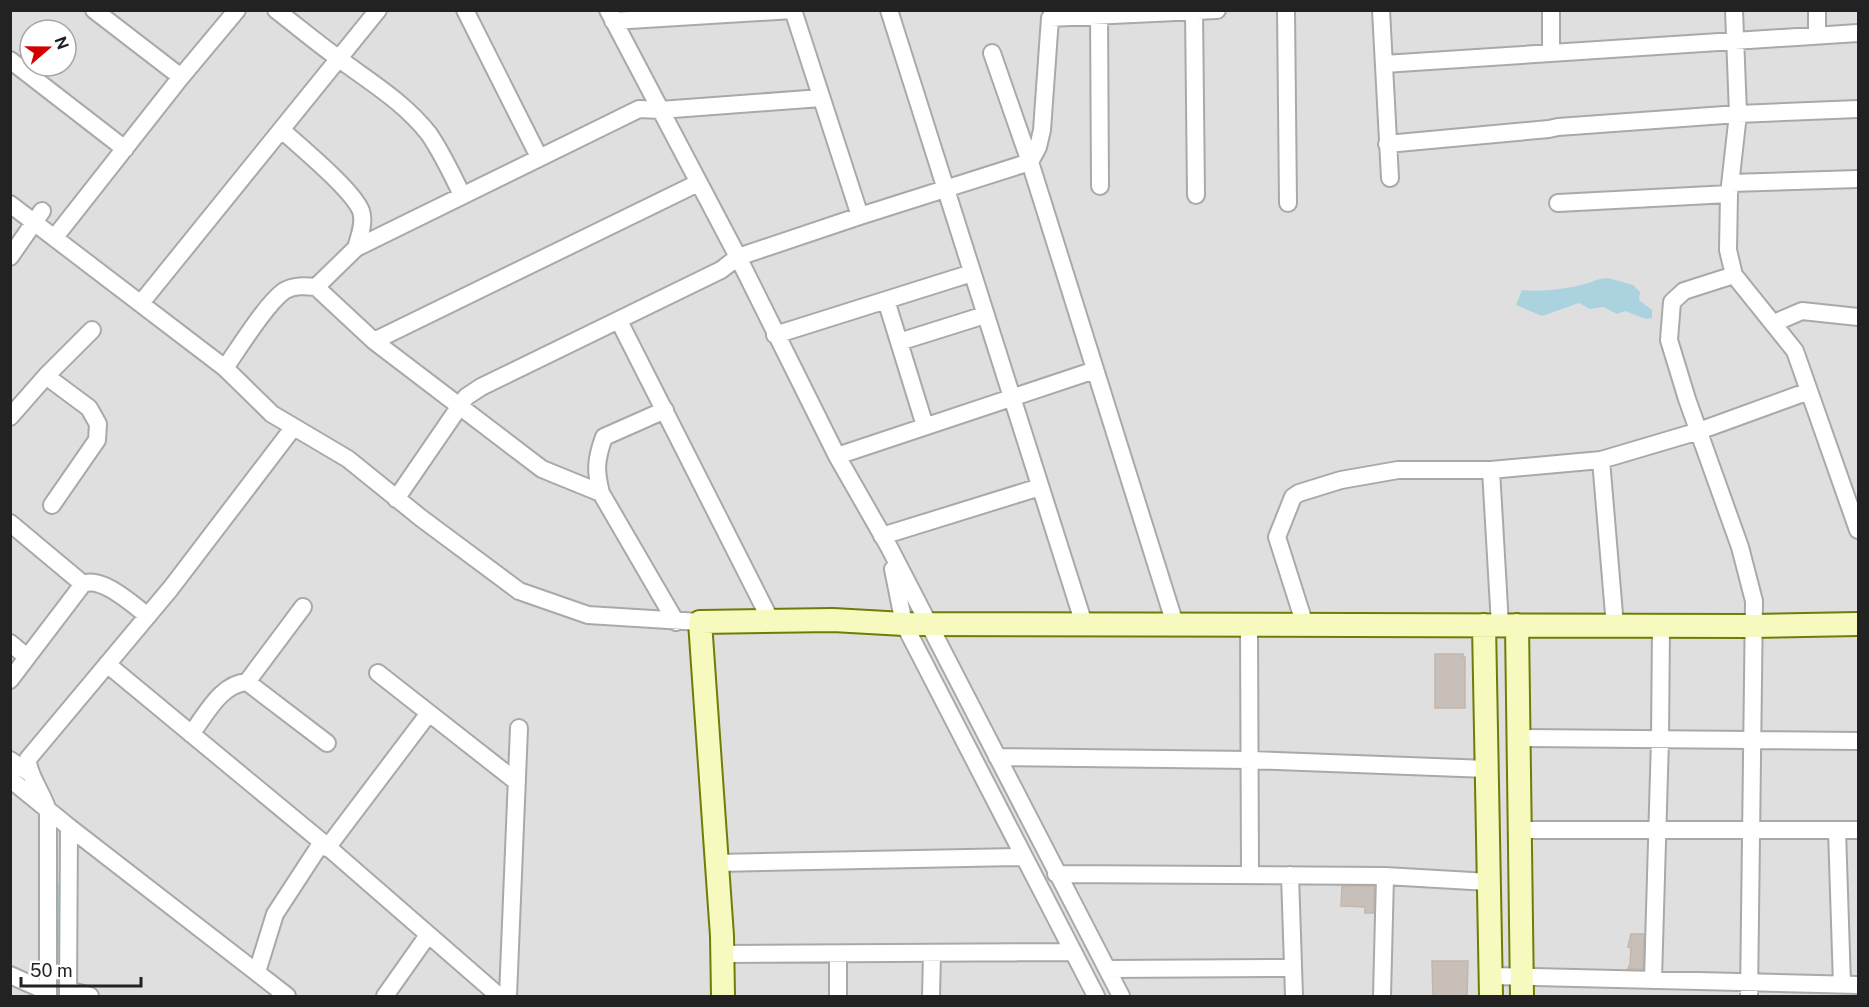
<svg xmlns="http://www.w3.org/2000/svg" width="1869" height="1007" viewBox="0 0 1869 1007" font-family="'Public Sans',sans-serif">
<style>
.residential{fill:#e0dfdf;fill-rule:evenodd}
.water{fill:#aad3df}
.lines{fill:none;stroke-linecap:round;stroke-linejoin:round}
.stream{stroke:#aad3df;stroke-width:4.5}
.building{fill:#c7bfb8;stroke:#c4b6ab;stroke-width:1.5}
.street-casing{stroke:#a9a9a9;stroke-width:20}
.secondary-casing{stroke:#707d05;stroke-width:26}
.street{stroke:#fff;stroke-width:16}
.secondary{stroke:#f7fabf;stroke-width:22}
</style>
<rect width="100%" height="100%" fill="#f2efe9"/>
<path class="residential" d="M11,11h1847v985h-1847zM30,30h36v36h-36z"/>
<path class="water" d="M1608,278l25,7 7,7 -1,8 13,10v8l-6,1 -21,-8 -8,3 -13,-7 -14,2 -11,-6 -37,13 -26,-11 6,-15c19,2 45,-1 63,-6 10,-3 11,-5 23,-6z"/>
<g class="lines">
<path class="stream" d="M57,885l1,111"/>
</g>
<path class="building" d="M1435,654h28v3h2v51h-30z
M1342,886h32v27h-9v-6l-24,-1z
M1631,934h13l-1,35h-15l2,-5 1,-16 -3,-1z
M1432,961h36l-1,35h-34z"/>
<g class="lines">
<defs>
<path id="street" d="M94,10l87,67
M276,10c21,16 41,33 62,48 32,24 66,44 91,76 13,19 23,40 33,61
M465,10l74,147
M608,10l130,247 99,199 52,91 232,449
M793,10l67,206
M889,10l195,614
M1099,10l1,176
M1194,10l2,185
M1286,10l2,193
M1381,10l9,168
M1551,10v42
M1734,10l4,104 -9,80 -1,56 6,25 61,76 63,179
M1817,10v26
M613,21l180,-11
M992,53l38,109 145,462
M10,60l115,89
M1384,64l474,-31
M282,130c18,17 71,60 79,81 4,12 -2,26 -5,37
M1387,144l162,-15 9,-2 180,-13 120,-5
M1731,183l127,-4
M1558,203l171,-9
M10,204l215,164 47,46 76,45 73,59 98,73 69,24 112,7
M55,237l126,-160 56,-67
M10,257l32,-46
M1734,275l-50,16 -12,11 -3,38 18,59 53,148 14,54 -5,395
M316,287l58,54 168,128 59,24
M886,300l39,126
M141,303l237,-293
M619,321l153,302
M1774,323l28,-12 56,6
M775,335l197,-62
M374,341l324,-158
M899,342l86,-27
M225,368c14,-20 41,-64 59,-77 10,-6 21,-5 32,-4l40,-39 283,-139 21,1 161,-12
M46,376l43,32 9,16 -1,16 -45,65
M665,410l-61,27c-8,22 -9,33 -3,56l75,129
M10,417l36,-41 46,-46
M837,456l258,-86
M1601,460l14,166
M396,499l70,-102 15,-10 240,-117 17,-13 122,-41 170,-54 8,-15 4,-17 8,-112 167,-8
M10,523l73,61
M882,536l158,-49
M893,569l11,55 192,372
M1249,624l1,250
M1305,625l-28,-88 16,-40 6,-4 42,-13 57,-10h93
M1500,625l-9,-155 110,-10 98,-29 110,-40
M10,643l17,14
M107,664l215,178 177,154
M378,673l139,109
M10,680l73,-96c19,-8 49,20 65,32
M247,682l56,-75
M191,734c15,-19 29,-50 56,-52l80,61
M1518,738l340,3
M997,757l253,3 237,9
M10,760l21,14
M10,779l59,48 218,169
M1519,830h339
M1837,830l5,155
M327,848l102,-135
M717,863l307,-6
M1056,874l329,2 104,6
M1290,875l4,121
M723,954l350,-2
M1107,969l186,-1
M257,972l18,-58 47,-72
M10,975l38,17
M1491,976l367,9
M1653,979l7,-240 1,-113
M68,990l22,6
M48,996v-185c-4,-16 -21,-37 -20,-52l143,-171 122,-160
M68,996l1,-169
M385,996l43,-61
M508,996l11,-268
M838,996v-41
M931,996l1,-42
M1382,996l3,-120"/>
<path id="secondary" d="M1484,625l7,371
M1517,625l5,371
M723,996l-1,-60 -22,-314 133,-2 71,4 849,2 105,-2"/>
</defs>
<use href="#street" class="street-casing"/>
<use href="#secondary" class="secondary-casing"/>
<use href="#street" class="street"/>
<use href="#secondary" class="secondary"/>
</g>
<rect width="1869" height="1007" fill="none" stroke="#222222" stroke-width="24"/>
<g transform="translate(48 48) rotate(70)"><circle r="28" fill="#ffffff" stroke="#a7a7a7" stroke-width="1.5"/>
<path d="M0-4.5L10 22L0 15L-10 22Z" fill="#d40000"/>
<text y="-9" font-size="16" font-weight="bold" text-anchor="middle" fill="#222222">N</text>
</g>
<path d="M21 977v9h120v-9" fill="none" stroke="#222222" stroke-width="3"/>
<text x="30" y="977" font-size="18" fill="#222222" stroke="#ffffff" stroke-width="4.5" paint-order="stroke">50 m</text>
</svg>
